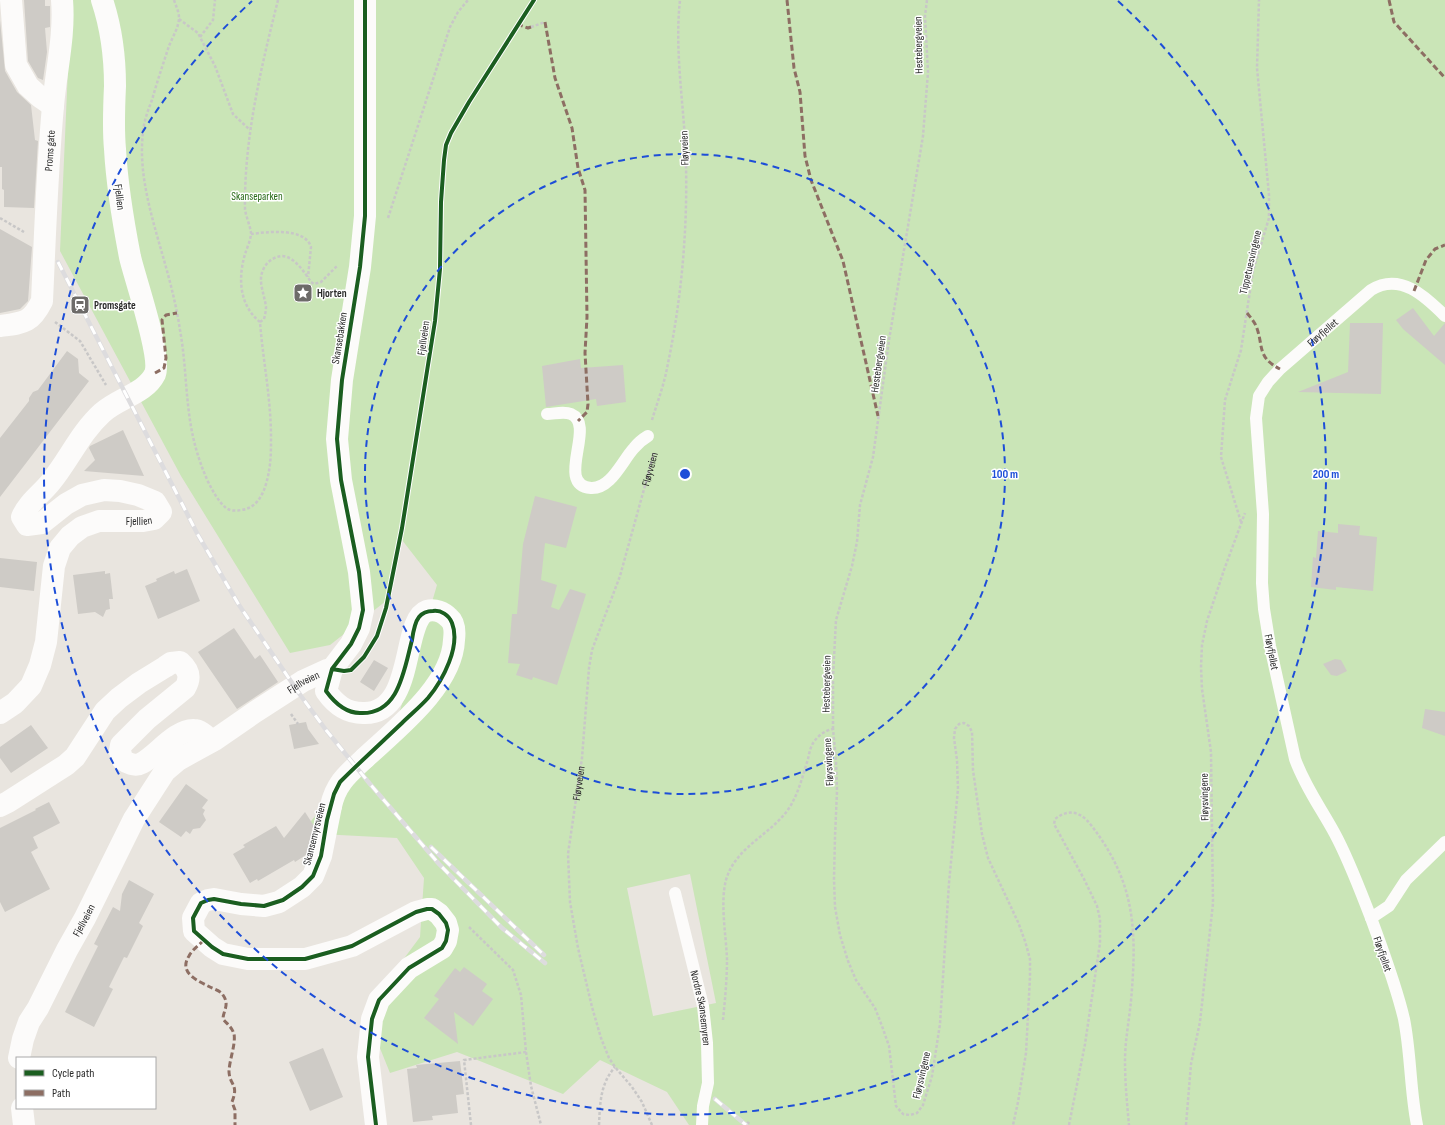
<svg xmlns="http://www.w3.org/2000/svg" width="1445" height="1125" viewBox="0 0 1445 1125" font-family="'Sofia Sans Condensed',sans-serif">
<style>
.green{fill:#cae5b7;fill-rule:evenodd}
.building{fill:#cecbc6}
.lines{fill:none;stroke-linecap:round;stroke-linejoin:round}
.path{stroke:#c8c7c7;stroke-width:2.5;stroke-dasharray:3 2;stroke-linecap:butt}
.service{stroke:#fcfbfa;stroke-width:12}
.minor{stroke:#fcfbfa;stroke-width:22}
.tertiary{stroke:#fcfbfa;stroke-width:22}
.rail-casing{stroke:#dddcde;stroke-width:4.5}
.rail{stroke:#fff;stroke-width:3;stroke-dasharray:9;stroke-linecap:butt}
.quiet{stroke:#8d6e63;stroke-width:3;stroke-dasharray:6 3;stroke-linecap:butt}
.cycleway-casing{stroke:#fff;stroke-width:6}
.cycleway{stroke:#1b5e20;stroke-width:4}
.ring{fill:none;stroke:#1d4ed8;stroke-width:2;stroke-dasharray:7 5}
.labels{text-anchor:middle;stroke-width:3;stroke-linejoin:round;paint-order:stroke}
.street-label{font-size:11px;fill:#2a2a2a;stroke:#fff}
.park-label{font-size:11px;fill:#276a17;stroke:#fff}
.poi-label{font-size:11px;font-weight:bold;fill:#2a2a2a;stroke:#fff;text-anchor:start}
.centre{fill:#1d4ed8;stroke:#fff;stroke-width:2}
.ring-label{font-size:12px;text-anchor:middle;font-weight:bold;fill:#1d4ed8;stroke:#fff;stroke-width:3;stroke-linejoin:round;paint-order:stroke}
</style>
<rect width="100%" height="100%" fill="#e9e5df"/>
<path class="green" d="M71,0h1374v1125h-756l-22,-33 -67,-32 -37,34 -106,-42 -67,21 -25,-62 55,-74 4,-59 -27,-40 -96,-5 97,-116 39,-132 -35,-45 -11,57 -61,48 -40,8 -109,-177 -121,-225zM690,874l26,129 -63,13 -26,-128z"/>
<path class="building" d="M24,0h21v6h5v21l-5,1 2,24 -4,28 -5,-2 -10,-17z
M0,20l5,51 12,21 14,13 4,35 3,1 -4,67 -30,-1v-17l-2,-1v-22h-2z
M0,229l32,18 -4,54 -8,8 -20,4z
M1413,308l21,28 11,-13v42l-42,-36 -7,-9z
M1350,323h33l-2,71 -83,-2 50,-20z
M67,351l11,8 1,14 10,8 -89,116v-59l29,-37v-3l4,-6 5,-2z
M580,359l1,9 42,-3 3,37 -29,4 -1,-7 -50,8 -4,-41z
M123,430l21,46 -60,-5 11,-11 -6,-12 1,-2z
M535,496l42,11 -11,41 -21,-5 -4,37 16,5 -6,22 8,3 11,-21 16,5 -29,91 -24,-8 -1,3 -16,-5 4,-11 -12,-1 4,-49h5l6,-70z
M1338,524l22,2 -1,9 18,2 -4,54 -37,-4v3l-25,-3 2,-30 3,1 2,-27 20,2z
M0,558l37,4 -3,29 -34,-4z
M187,569l13,32 -42,18 -13,-33 12,-5 -1,-2 18,-8 1,3z
M105,571v3l5,-1 3,26h-4l1,10 -4,1 -3,7 -8,-5 -17,2 -5,-39z
M234,628l21,31 5,-4 18,27 -41,27 -39,-57z
M1335,659l6,1 6,11 -10,5 -6,-1 -8,-11z
M374,660l14,8 -14,23 -14,-9z
M1425,709l20,3v24l-23,-8z
M306,722l2,7 11,15 -25,5 -5,-24z
M31,725l17,23 -37,25 -11,-15v-11z
M186,784l22,16 -6,8 3,2 -2,4 3,6 -6,8 -7,1 -3,5 -4,-3 -5,6 -22,-15z
M49,802l11,21 -27,14 5,11 -7,4 19,37 -45,23 -5,-10v-74l36,-18 -1,-1z
M305,812l9,14 -5,27 -14,9 -1,-2 -36,21 -1,-2 -7,4 -17,-29 12,-7 -2,-2 33,-19 8,12z
M129,880l25,14 -15,29 4,3 -16,32 -3,-1 -15,30 4,2 -19,38 -29,-15 33,-66 -4,-2 19,-37 7,4 2,-17z
M464,967l23,17 -5,7 11,8 -20,27 -19,-14 4,32 -34,-26 15,-19 -5,-3 21,-28 5,4z
M323,1048l20,49 -33,14 -21,-49z
M460,1061l4,33 -8,1 2,18 -26,3 1,4 -20,2 -6,-53 10,-1 -1,-3z"/>
<g class="lines">
<g class="path">
<path d="M174,0c2,6 5,12 5,18 0,9 -7,20 -10,28 -6,18 -12,36 -17,54 -4,10 -8,21 -9,32 -4,34 4,67 13,100 9,32 19,64 24,98 7,38 5,77 15,115 5,19 16,50 31,63 4,3 10,3 15,2 19,-2 25,-22 28,-39 2,-11 2,-22 2,-33 0,-40 -8,-77 -11,-116 -21,-17 -22,-44 -15,-68 2,-6 6,-15 6,-21 -1,-8 -5,-16 -6,-24 -1,-71 16,-141 33,-209"/>
<path d="M179,19l19,14 2,4 15,29 18,48 17,16"/>
<path d="M531,27l14,-5"/>
<path d="M200,37l13,-17 2,-20"/>
<path d="M0,218l24,14"/>
<path d="M388,218l62,-191 8,-15 10,-12"/>
<path d="M251,234c16,-2 54,-7 60,13l-3,30"/>
<path d="M72,300l8,5"/>
<path d="M55,322l25,19 26,44"/>
<path d="M260,322l4,-3c1,-4 2,-8 2,-12 -1,-8 -4,-16 -5,-25 -1,-13 8,-25 21,-26 12,0 23,17 29,26l3,2 7,-2 16,-16"/>
<path d="M652,420c5,-17 12,-35 15,-52 16,-75 22,-153 18,-229 -3,-46 -10,-93 -5,-139"/>
<path d="M1241,522l-20,-65 4,-57 16,-50 12,-79 16,-53v-23l-12,-127 2,-68"/>
<path d="M291,714l7,10"/>
<path d="M833,729v-52l3,-57 16,-54 5,-24 3,-37 13,-48 16,-117 34,-204 5,-64 -3,-56 2,-16"/>
<path d="M469,927l44,43 8,25 5,57 5,34 10,39"/>
<path d="M723,1020c2,-20 4,-41 4,-61 -1,-25 -7,-56 -1,-79 10,-35 48,-46 65,-75 8,-14 12,-30 17,-46 1,-5 2,-10 4,-14 4,-8 13,-15 21,-16l3,31 1,31 -2,46 -1,42 1,28 5,28 8,26 8,19 19,28 7,18 7,20 7,60 7,8 7,1 7,-2 6,-8 9,-29 8,-52 9,-141 9,-94 -1,-29 -3,-22 1,-9 4,-5 5,-1 5,3 3,6 1,38 9,64 6,24 30,64 7,19 5,18v18l-4,76 -8,49 -5,23"/>
<path d="M747,1122l4,3"/>
<path d="M471,1125l-7,-65 62,-8"/>
<path d="M599,1125c1,-21 1,-41 16,-58"/>
<path id="s1" d="M652,1125l-10,-23 -10,-15 -17,-20 -6,-9 -8,-20 -9,-31 -14,-59 -8,-46 -2,-48 14,-96 7,-90 3,-18 28,-74 34,-123"/>
<path d="M1069,1125l16,-81 15,-101v-24l-3,-13 -13,-27 -30,-55 1,-5c14,-11 26,-7 36,6 45,58 46,106 40,176 -2,20 -6,40 -6,60 0,21 2,43 4,64"/>
<path d="M1186,1125l5,-61 9,-42 13,-119 -2,-151 -9,-63 -1,-22 1,-22 5,-24 17,-51 21,-57"/>
</g>
<g class="service">
<path d="M547,414c7,0 17,-3 24,0 26,11 -17,71 20,74 20,1 31,-27 43,-40 4,-5 9,-9 14,-12"/>
<path id="s2" d="M675,893l28,113 4,37 1,40 -5,23 -1,19"/>
<path d="M1371,918l18,-12 17,-26 39,-38"/>
<path id="s3" d="M1417,1125c-7,-35 -6,-71 -13,-106 -8,-34 -21,-68 -33,-101 -11,-28 -22,-58 -36,-84 -14,-26 -30,-47 -40,-75l-25,-113 -6,-37 -2,-26 1,-69 -7,-96 3,-22 9,-14 12,-13 91,-79c29,-18 54,6 74,26"/>
</g>
<g class="minor">
<path d="M11,0l5,65 12,21 12,11 13,9"/>
<path id="s4" d="M0,326c24,-3 31,-3 42,-25 3,-65 5,-130 11,-195 3,-35 12,-71 9,-106"/>
<path id="s5" d="M0,713l15,-10 16,-17 9,-21 6,-23 8,-76 6,-18 10,-12 12,-9 17,-6h44l11,-2 7,-7 -6,-10 -17,-7 -18,-4 -16,-1 -22,5 -16,9 -24,19 -15,2 -5,-8c6,-14 18,-22 28,-34 19,-23 30,-50 52,-70 16,-15 43,-19 53,-39 7,-18 -20,-95 -25,-117 -7,-36 -13,-72 -15,-108 -2,-21 -1,-42 0,-63 0,-29 -4,-59 -13,-86"/>
<path d="M0,806l8,-4 58,-37 9,-8 30,-46 14,-13 20,-15 26,-16 6,-4 9,-1c9,8 11,16 5,26l-38,31 -26,26 -1,6 2,8c5,4 13,8 20,4 14,-7 34,-34 52,-33 7,0 13,7 18,11"/>
<path d="M331,806c5,-23 17,-32 34,-48"/>
<path id="s6" d="M19,1058l4,-19 6,-17 9,-14 29,-58 18,-32 49,-99 31,-48 13,-11 38,-21 39,-27 48,-31 24,-11 5,-1"/>
<path d="M22,1108l2,17"/>
</g>
<path class="tertiary" d="M365,758c31,-29 87,-72 89,-118 1,-8 1,-17 -5,-22 -6,-6 -14,-9 -22,-7 -26,9 -11,104 -64,102 -17,0 -28,-9 -37,-22l6,-22 19,-25 8,-16 4,-18 -4,-38 -18,-92 -4,-41 5,-59 18,-113 5,-51v-216
M331,806l-10,50 -8,20 -11,11 -23,15 -15,4 -23,-2 -27,-5 -6,1 -7,3 -8,15 1,13 18,16 11,7 25,5h57l47,-13 64,-34 11,-3h5l7,5 7,9 2,7 -2,11 -4,7 -33,20 -30,32 -7,19 -4,38 8,68"/>
<defs>
<path id="rail" d="M58,262l140,273 41,70 62,91 25,34 44,54 69,80 63,64 43,35
M431,847l113,108
M715,1099l31,26"/>
</defs>
<use href="#rail" class="rail-casing"/>
<use href="#rail" class="rail"/>
<path class="quiet" d="M787,0l7,68 6,24 5,64 6,24 32,81 35,155
M1389,0l5,22 51,56
M545,22l10,56 17,50 6,40 7,22 2,127 -2,36 3,51 -1,8 -9,9
M517,24l11,4 3,-1
M1414,291l12,-31 9,-11 10,-4
M1247,313c3,4 7,8 9,13 8,19 0,31 24,43
M155,373l9,-5 2,-10 -4,-38 4,-5 11,-2
M204,940c-5,5 -12,10 -15,16 -11,17 9,25 21,31 4,2 11,4 13,8 7,10 0,16 0,24 4,5 9,8 11,15 2,10 -5,27 -5,38 1,14 10,12 3,30l3,8v15"/>
<defs>
<path id="cycleway" d="M365,0v216l-5,51 -18,113 -5,59 4,41 18,92 4,38 -4,18 -8,16 -19,25 -6,22c8,11 19,22 34,22 39,2 44,-43 52,-73 1,-7 3,-18 7,-23 4,-5 9,-6 14,-6 8,-1 16,4 19,12 9,23 -9,57 -24,75 -8,9 -18,17 -26,25 -21,20 -42,39 -62,59l-6,12 -7,26 -6,36 -8,20 -11,11 -19,13 -19,6 -23,-2 -27,-5 -6,1 -7,3 -8,15 1,13 18,16 11,7 25,5h57l47,-13 64,-34 11,-3h5l7,5 7,9 2,7 -2,11 -4,7 -33,20 -30,32 -7,19 -4,38 8,68
M332,669l12,2 7,-1 13,-13 13,-21 9,-28 16,-80 33,-207 5,-52 1,-67 3,-42 2,-15 5,-12 18,-31 65,-102"/>
</defs>
<use href="#cycleway" class="cycleway-casing"/>
<use href="#cycleway" class="cycleway"/>
</g>
<g class="ring">
<circle cx="685" cy="474" r="320"/>
<path d="M1118 1A641 641 0 1 1 252 1"/>
</g>
<defs>
<symbol id="sight-square" viewBox="-11 -11 22 22"><rect x="-9" y="-9" width="18" height="18" rx="4" fill="#6d6b69" stroke="#fff"/><path d="M0-6L1.8-2.2L6-1.7L2.9 1.2L3.7 5.4L0 3.3L-3.7 5.4L-2.9 1.2L-6-1.7L-1.8-2.2Z" fill="#fff"/></symbol>
<symbol id="station-square" viewBox="-11 -11 22 22"><rect x="-9" y="-9" width="18" height="18" rx="4" fill="#6d6b69" stroke="#fff"/><path d="M-3-6H3Q5-6 5-4V2Q5 4 3 4L4.5 6H3L1.5 4h-3L-3 6H-4.5L-3 4Q-5 4-5 2V-4Q-5-6-3-6ZM-3.5-4v3h7v-3ZM-3.5 1v1.5H-2V1ZM2 1v1.5H3.5V1Z" fill="#fff"/></symbol>
</defs>
<g fill-rule="evenodd">
<use href="#sight-square" x="292" y="282" width="22" height="22"/>
<use href="#station-square" x="69" y="294" width="22" height="22"/>
</g>
<g class="labels">
<g class="street-label">
<text transform="translate(918 45) rotate(-91)" y="4">Hestebergveien</text>
<text transform="translate(684 148) rotate(-92)" y="4">Fløyveien</text>
<text dy="4" stroke="none"><textPath href="#s4" startOffset="203">Proms gate</textPath></text>
<text transform="translate(120 197) rotate(83)" y="4">Fjellien</text>
<text transform="translate(1250 262) rotate(-77)" y="4">Tippetuesvingene</text>
<text dy="4" stroke="none"><textPath href="#s3" startOffset="847">Fløyfjellet</textPath></text>
<text transform="translate(339 338) rotate(-81)" y="4">Skansebakken</text>
<text transform="translate(423 338) rotate(-82)" y="4">Fjellveien</text>
<text transform="translate(878 364) rotate(-82)" y="4">Hestebergveien</text>
<text dy="4" stroke="none"><textPath href="#s1" startOffset="685">Fløyveien</textPath></text>
<text dy="4" stroke="none"><textPath href="#s5" startOffset="272">Fjellien</textPath></text>
<text transform="translate(1272 652) rotate(79)" y="4">Fløyfjellet</text>
<text dy="4" stroke="none"><textPath href="#s6" startOffset="488">Fjellveien</textPath></text>
<text transform="translate(826 684) rotate(-89)" y="4">Hestebergveien</text>
<text transform="translate(828 762) rotate(-93)" y="4">Fløysvingene</text>
<text dy="4" stroke="none"><textPath href="#s1" startOffset="361">Fløyveien</textPath></text>
<text transform="translate(1204 797) rotate(-91)" y="4">Fløysvingene</text>
<text transform="translate(314 834) rotate(-76)" y="4">Skansemyrsveien</text>
<text dy="4" stroke="none"><textPath href="#s6" startOffset="153">Fjellveien</textPath></text>
<text transform="translate(1383 954) rotate(71)" y="4">Fløyfjellet</text>
<text dy="4" stroke="none"><textPath href="#s2" startOffset="118">Nordre Skansemyren</textPath></text>
<text transform="translate(921 1075) rotate(-77)" y="4">Fløysvingene</text>
</g>
<g class="park-label">
<text x="257" y="200">Skanseparken</text>
</g>
<g class="poi-label">
<text x="317" y="297">Hjorten</text>
<text x="94" y="309">Promsgate</text>
</g>
</g>
<circle cx="685" cy="474" r="6" class="centre"/>
<g class="ring-label">
<text x="1005" y="478">100 m</text>
<text x="1326" y="478">200 m</text>
</g>
<rect x="16" y="1057" width="140" height="52" fill="#ffffff" stroke="#aaaaaa"/>
<rect x="24" y="1070" width="20" height="6" fill="#1b5e20" stroke="#aaaaaa"/>
<text x="52" y="1077" font-size="12" fill="#2a2a2a">Cycle path</text>
<rect x="24" y="1090" width="20" height="6" fill="#8d6e63" stroke="#aaaaaa"/>
<text x="52" y="1097" font-size="12" fill="#2a2a2a">Path</text>
</svg>
